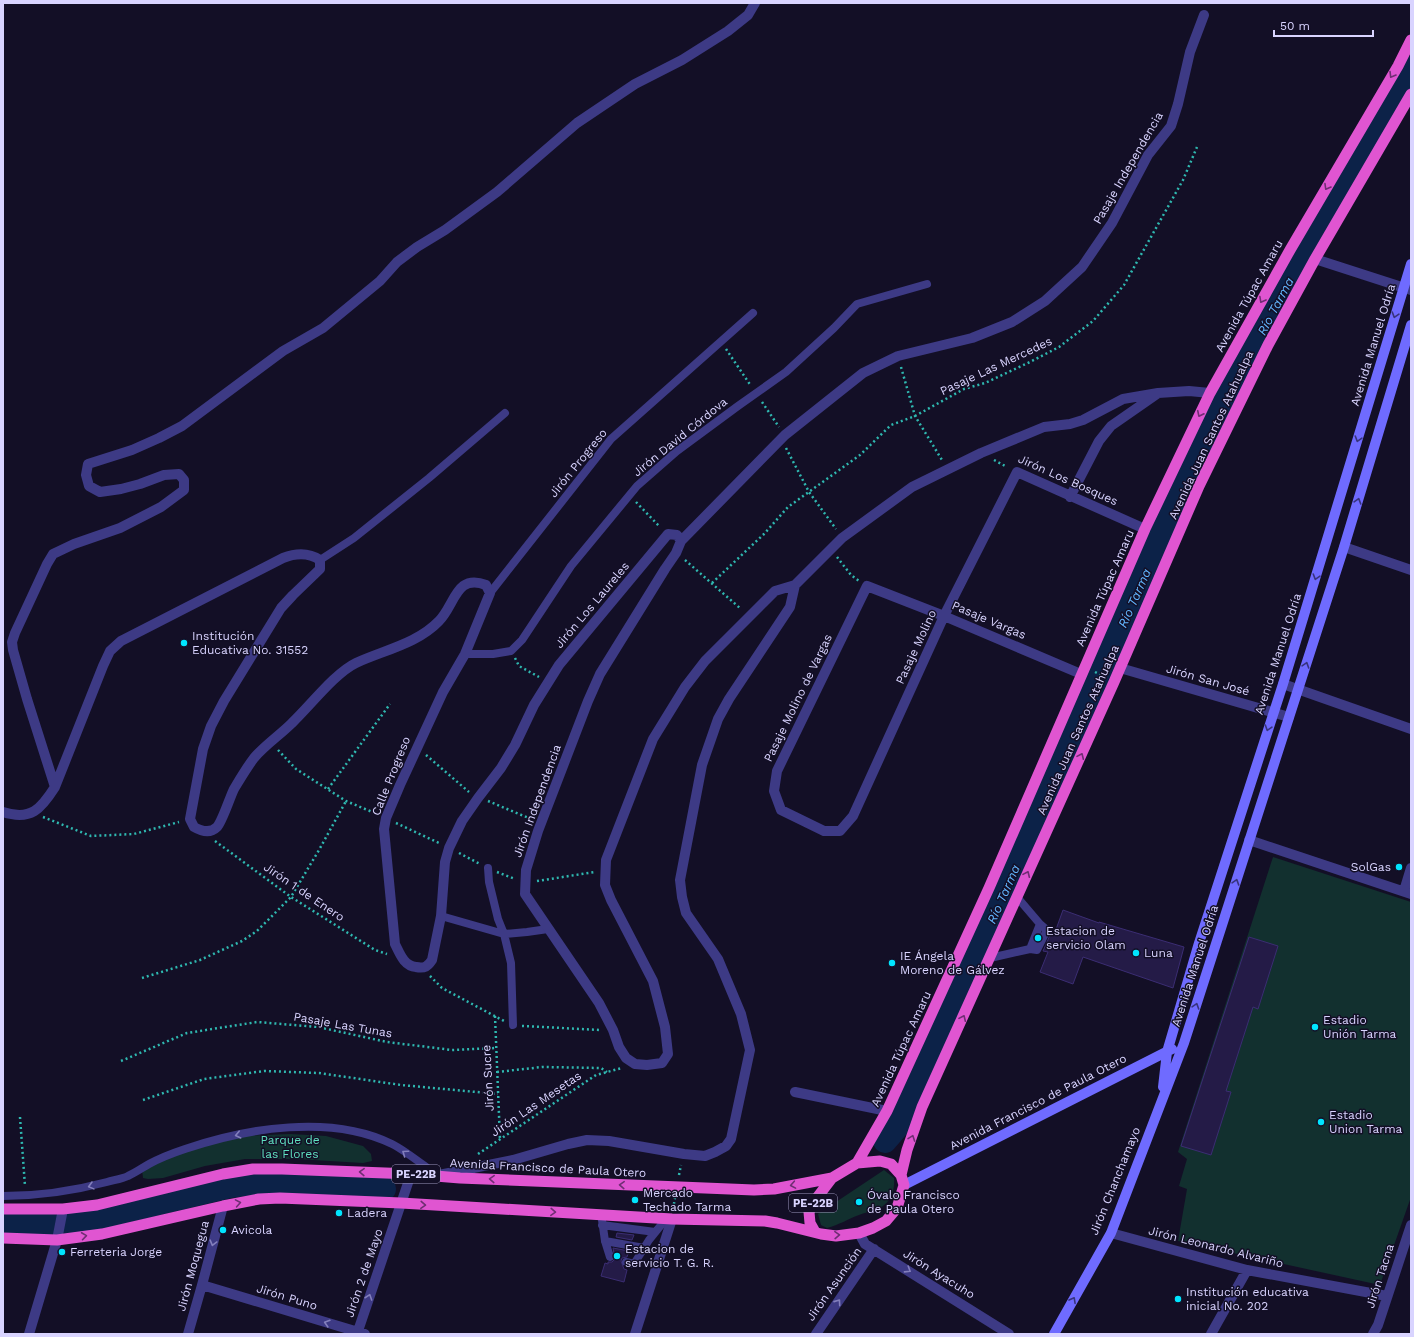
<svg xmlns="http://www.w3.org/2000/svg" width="1414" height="1337" viewBox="0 0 1414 1337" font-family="'Work Sans',sans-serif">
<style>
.green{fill:#12302f}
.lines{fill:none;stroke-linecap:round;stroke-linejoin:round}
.river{stroke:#0c2248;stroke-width:24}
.building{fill:#241b47;stroke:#3b2d73}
.path{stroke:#2fb8b0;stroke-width:2.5;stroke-dasharray:2 3;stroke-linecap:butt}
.service{stroke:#3d3a85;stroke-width:8}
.minor{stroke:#3d3a85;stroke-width:10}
.tertiary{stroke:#3d3a85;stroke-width:10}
.secondary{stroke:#6f6bff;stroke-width:10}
.trunk{stroke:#e055d1;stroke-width:11}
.oneway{stroke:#6f2e73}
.oneway2{stroke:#38347d}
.oneway3{stroke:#837fbc}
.poi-dot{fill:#00e5ff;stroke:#130f26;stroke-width:1.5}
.labels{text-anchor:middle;stroke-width:3;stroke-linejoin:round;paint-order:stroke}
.shield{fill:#130f26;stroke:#9e99be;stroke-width:1}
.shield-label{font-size:11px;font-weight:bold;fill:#d9d4ff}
.street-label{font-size:12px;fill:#d9d4ff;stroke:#130f26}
.poi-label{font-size:12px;fill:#d9d4ff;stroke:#130f26;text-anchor:start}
.park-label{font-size:12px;fill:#5fe0c0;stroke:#130f26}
.water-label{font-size:13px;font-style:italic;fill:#62b6ff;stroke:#130f26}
</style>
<rect width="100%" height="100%" fill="#130f26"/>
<path class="green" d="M1273,857l138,45v295l-31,88 -202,-44 9,-52 -8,-3 8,-27 -9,-7z
M290,1134l36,2 37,10 8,8 1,7 -9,2 -67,-4h-51l-40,7 -42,12 -15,1 -5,-1 -1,-9 44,-20 52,-13z
M884,1170l10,8c1,13 -3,25 -16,31 -6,3 -13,3 -19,6 -11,4 -20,10 -32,13l-6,-3 -3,-11z"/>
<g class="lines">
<path class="river" d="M885,1141l13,-15 21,-43 265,-600c39,-80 79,-160 123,-237 34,-59 72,-117 104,-178
M3,1223l33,2 52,-5 142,-34 23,-3 131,6"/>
</g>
<path class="building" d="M1063,910l36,13v-1l85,25 -11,41 -90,-31 -10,27 -33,-12 8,-20 -5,-1 8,-18 3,2z
M1249,937l29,9 -20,63 -5,-2 -27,84 5,1 -20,63 -30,-9z
M617,1233l17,2 -2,5 -16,-3z
M613,1248l16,3 -2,6 -5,1 -1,3 3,8 3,1 -3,12 -23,-6 4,-13 3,1v-2h4l3,-3z"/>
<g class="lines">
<path class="path" d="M726,349l25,37
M901,367l14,49 27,44
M762,402l17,25
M786,448l23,44 27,37
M994,460l13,7
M636,502l24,25
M837,557l14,18 8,6
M685,560l56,49
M712,583l52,-49 24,-27 72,-52 31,-30 24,-9 49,-27 21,-6 45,-21 29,-15 34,-26 31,-36 59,-105 14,-33
M515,658l4,8 20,11
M1095,672l10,5
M278,750l18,19 50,32 31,13
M426,755l43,37
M328,789l62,-85
M488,801l43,18
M43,817l48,19 43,-2 45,-12
M396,823l43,20
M215,841l76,56 84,53 12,4
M459,853l21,11
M497,872l18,7
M537,881l58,-9
M430,976l12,12 62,33
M142,978l58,-18 42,-19 15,-10 34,-34 28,-47 27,-49
M495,1016l5,124
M522,1026l79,4
M121,1061l66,-28 70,-11 61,5 69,15 65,8 44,-2
M497,1072l45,-5 59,1 6,4
M143,1100l61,-21 60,-8 55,2 82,12 97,9
M20,1117l5,69
M478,1154l118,-79 26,-7
M679,1175l2,-10
M673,1209l2,-11"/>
<path class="service" d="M320,560l34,-22 75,-60 76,-65
M490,593l121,-154 142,-126
M465,654h28l18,-3 11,-11 49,-74 66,-80 40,-35 61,-45 48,-34 48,-44 23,-24 70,-20
M488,868l1,14 9,37 6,15 7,29 2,62
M441,916l63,18 23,-2 21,-3
M1030,949l7,1 10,-20 -7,-6
M990,958l40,-9 10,-25 -23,-27
M3,1196c35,0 70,-5 104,-14 7,-2 15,-3 21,-6 7,-3 14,-8 21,-12 11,-6 24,-11 36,-15 62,-21 146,-35 207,-5 14,7 32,22 45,31
M602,1220l3,21 5,16
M602,1225l53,7
M605,1241l39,7
M626,1262l8,2 15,-24 17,-21"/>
<path class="minor" d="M1204,15l-14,37 -12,52 -7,22 -23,29 -36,68 -30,44 -37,34 -33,21 -40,16 -74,18 -35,17 -78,62 -104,106 -5,12 -11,16 -65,105 -12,27 -50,130 -12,39 -1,24 74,109 14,27 6,17 7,11 9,6 12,1 15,-2 6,-9 -3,-27 -12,-46 -42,-81 -6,-15 1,-25 47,-121 32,-52 20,-26 70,-70 20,-6 47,-47 70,-51 69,-34 63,-26 26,-3 13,-4 40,-21 35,-6 31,-2 21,2
M1315,259l96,31
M1070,497l29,-56 12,-15 46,-32
M1344,547l67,23
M1120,668l169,49
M1081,674l-137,-58 -77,-30 -90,185 -3,20 7,19 43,21h16l13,-15 91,-200 73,-144 128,57
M1283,684l128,45
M55,787l-28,-88 -14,-49 -1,-8 3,-9 32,-69 6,-10 21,-10 46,-16 41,-21 23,-17v-10l-5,-6 -15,1 -24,9 -19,5 -21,3 -11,-6 -3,-11 2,-11 44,-14 27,-12 23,-12 101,-75 40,-23 57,-47 17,-19 20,-15 28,-17 52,-38 80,-69 58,-39 47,-24 46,-29 20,-16 7,-12
M3,812c28,9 38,-3 52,-25l48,-121 7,-15 11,-10 162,-83c13,-5 25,-6 37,2v9l-27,26 -12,13 -57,93 -13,25 -8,23 -13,70 4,8c7,4 16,7 23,0 5,-5 13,-30 17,-38 6,-10 13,-22 20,-31 11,-13 26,-23 38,-35 18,-17 43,-50 64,-60 28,-13 61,-19 83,-42 16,-16 17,-48 47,-36l4,8 -25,61 -22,38 -43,93 -14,33 -2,11 11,115c5,10 9,22 21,23 9,2 12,-1 16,-7l9,-44 4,-54 4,-14 13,-27 16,-23 23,-30 14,-23 19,-40 25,-40 109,-131 9,1 4,6
M1249,840l162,54
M1404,891l7,-23
M795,1092l92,19
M439,1175l74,-15 55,-16 19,-4 22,1 75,13 21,2 10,-4 11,-6 5,-7 19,-89 -9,-36 -23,-55 -32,-46 -4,-16 -2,-17 22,-115 16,-46 11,-20 61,-92 5,-22
M859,1233l6,11 144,90
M1111,1233l136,37 140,26
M202,1285l163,49
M188,1334l14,-49 21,-79
M357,1334l54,-160
M635,1334l37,-115
M816,1334l58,-85
M1211,1334l36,-64
M1373,1334l5,-9 33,-100"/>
<path class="tertiary" d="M29,1334l28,-94 6,-31"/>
<path class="secondary" d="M1163,1087l4,-35 32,-109 84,-259 128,-420
M904,1185l268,-136
M1054,1334l57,-101 73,-190 160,-496 67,-222"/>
<path class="trunk" d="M857,1163l30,-52 102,-223 156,-359 65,-136 80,-143 108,-184 13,-26
M901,1175l6,-25 15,-43 192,-425 85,-196 69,-141 47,-86 96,-165
M3,1209h60l34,-4 126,-31 30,-5h29l129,5 49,4 294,12 20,-1 58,-11
M3,1238l54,2 45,-6 121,-28 36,-7 21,-1 121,5 271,16 93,2 12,2 44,11 15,2 23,-3 14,-5 13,-7 11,-13 7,-23 -3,-10 -10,-11 -11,-3 -23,2 -25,15 -19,25 -4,9 1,11 5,9"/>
</g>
<defs><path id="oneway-chevron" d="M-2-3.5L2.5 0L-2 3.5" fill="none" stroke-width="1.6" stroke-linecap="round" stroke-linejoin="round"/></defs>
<g class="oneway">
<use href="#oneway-chevron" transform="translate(1392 75) rotate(121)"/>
<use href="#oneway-chevron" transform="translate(1327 187) rotate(120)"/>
<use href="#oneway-chevron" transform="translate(1262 300) rotate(119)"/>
<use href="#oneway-chevron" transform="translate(1200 414) rotate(116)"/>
<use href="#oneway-chevron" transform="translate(1081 756) rotate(-66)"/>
<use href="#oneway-chevron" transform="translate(1027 874) rotate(-66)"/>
<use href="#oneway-chevron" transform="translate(963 1018) rotate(-66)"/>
<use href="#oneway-chevron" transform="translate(912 1138) rotate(-70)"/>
<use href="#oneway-chevron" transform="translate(362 1172) rotate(-178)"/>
<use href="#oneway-chevron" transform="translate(492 1179) rotate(-177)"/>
<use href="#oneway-chevron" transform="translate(622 1185) rotate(-177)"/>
<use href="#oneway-chevron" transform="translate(793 1185) rotate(170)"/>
<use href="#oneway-chevron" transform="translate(238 1203) rotate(-10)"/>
<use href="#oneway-chevron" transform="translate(423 1205) rotate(3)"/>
<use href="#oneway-chevron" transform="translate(553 1212) rotate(3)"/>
<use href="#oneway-chevron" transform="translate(837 1235) rotate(-2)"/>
<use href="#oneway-chevron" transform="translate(84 1236) rotate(-8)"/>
</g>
<g class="oneway2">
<use href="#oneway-chevron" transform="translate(1395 315) rotate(107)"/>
<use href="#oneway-chevron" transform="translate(1358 439) rotate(107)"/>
<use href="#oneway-chevron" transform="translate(1358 501) rotate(-73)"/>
<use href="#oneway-chevron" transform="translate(1316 577) rotate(107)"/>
<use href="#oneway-chevron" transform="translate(1306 665) rotate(-72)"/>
<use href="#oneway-chevron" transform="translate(1268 728) rotate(108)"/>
<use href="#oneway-chevron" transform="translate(1236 882) rotate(-72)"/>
<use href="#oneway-chevron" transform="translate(1196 1006) rotate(-72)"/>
<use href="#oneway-chevron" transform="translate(1073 1300) rotate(-61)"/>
</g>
<g class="oneway3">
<use href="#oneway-chevron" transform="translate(238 1135) rotate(167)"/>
<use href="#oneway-chevron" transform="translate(405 1153) rotate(-145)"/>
<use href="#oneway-chevron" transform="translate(91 1186) rotate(165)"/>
<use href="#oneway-chevron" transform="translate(213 1243) rotate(105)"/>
<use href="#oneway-chevron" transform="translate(908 1270) rotate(32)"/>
<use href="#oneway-chevron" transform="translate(369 1297) rotate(-71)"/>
<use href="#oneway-chevron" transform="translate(838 1302) rotate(-55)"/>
<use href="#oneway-chevron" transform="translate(327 1323) rotate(-163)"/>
</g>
<g class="poi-dot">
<circle cx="184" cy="643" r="4"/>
<circle cx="1399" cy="867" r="4"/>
<circle cx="1038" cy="938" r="4"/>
<circle cx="1136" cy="953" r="4"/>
<circle cx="892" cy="963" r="4"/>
<circle cx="1315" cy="1027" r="4"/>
<circle cx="1321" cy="1122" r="4"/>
<circle cx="635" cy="1200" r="4"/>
<circle cx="859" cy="1202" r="4"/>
<circle cx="339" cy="1213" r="4"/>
<circle cx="223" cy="1230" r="4"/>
<circle cx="62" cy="1252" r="4"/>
<circle cx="617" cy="1256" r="4"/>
<circle cx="1178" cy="1299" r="4"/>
</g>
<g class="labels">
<g class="shield">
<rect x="392" y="1165" width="48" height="18" rx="3"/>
<rect x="789" y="1194" width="48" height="18" rx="3"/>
</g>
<g class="shield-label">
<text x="416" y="1178">PE-22B</text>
<text x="813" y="1207">PE-22B</text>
</g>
<g class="street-label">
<text transform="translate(1128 168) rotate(-60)" y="4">Pasaje Independencia</text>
<text transform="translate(1249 296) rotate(-61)" y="4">Avenida Túpac Amaru</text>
<text transform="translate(1373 345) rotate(-73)" y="4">Avenida Manuel Odría</text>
<text transform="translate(996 366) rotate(-25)" y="4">Pasaje Las Mercedes</text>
<text transform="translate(1211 435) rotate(-65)" y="4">Avenida Juan Santos Atahualpa</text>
<text transform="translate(680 437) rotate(-39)" y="4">Jirón David Córdova</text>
<text transform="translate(578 463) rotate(-51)" y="4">Jirón Progreso</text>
<text transform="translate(1068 480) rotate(24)" y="4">Jirón Los Bosques</text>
<text transform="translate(1105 588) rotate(-66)" y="4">Avenida Túpac Amaru</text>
<text transform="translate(592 605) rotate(-50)" y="4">Jirón Los Laureles</text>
<text transform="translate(989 620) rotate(23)" y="4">Pasaje Vargas</text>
<text transform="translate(916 647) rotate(-65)" y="4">Pasaje Molino</text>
<text transform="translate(1278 654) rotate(-72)" y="4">Avenida Manuel Odría</text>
<text transform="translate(1208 680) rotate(16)" y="4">Jirón San José</text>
<text transform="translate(798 698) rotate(-64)" y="4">Pasaje Molino de Vargas</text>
<text transform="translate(1078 730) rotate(-66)" y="4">Avenida Juan Santos Atahualpa</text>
<text transform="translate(391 776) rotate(-68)" y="4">Calle Progreso</text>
<text transform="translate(537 801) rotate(-70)" y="4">Jirón Independencia</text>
<text transform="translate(304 892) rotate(34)" y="4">Jirón 1 de Enero</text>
<text transform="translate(1195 966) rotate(-72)" y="4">Avenida Manuel Odría</text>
<text transform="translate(343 1025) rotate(10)" y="4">Pasaje Las Tunas</text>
<text transform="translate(901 1049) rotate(-65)" y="4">Avenida Túpac Amaru</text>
<text transform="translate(488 1078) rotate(-93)" y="4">Jirón Sucre</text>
<text transform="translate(1038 1102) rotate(-27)" y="4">Avenida Francisco de Paula Otero</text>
<text transform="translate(536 1104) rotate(-34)" y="4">Jirón Las Mesetas</text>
<text transform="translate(548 1168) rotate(3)" y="4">Avenida Francisco de Paula Otero</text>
<text transform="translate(1115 1181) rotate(-68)" y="4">Jirón Chanchamayo</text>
<text transform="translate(1216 1247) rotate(14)" y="4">Jirón Leonardo Alvariño</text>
<text transform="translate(193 1266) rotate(-75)" y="4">Jirón Moquegua</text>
<text transform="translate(364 1273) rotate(-71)" y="4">Jirón 2 de Mayo</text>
<text transform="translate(939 1274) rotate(32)" y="4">Jirón Ayacuho</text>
<text transform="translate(1380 1276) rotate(-72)" y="4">Jirón Tacna</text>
<text transform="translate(834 1284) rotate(-55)" y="4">Jirón Asunción</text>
<text transform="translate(287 1297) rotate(17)" y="4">Jirón Puno</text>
</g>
<g class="poi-label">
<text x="192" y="640">Institución<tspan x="192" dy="14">Educativa No. 31552</tspan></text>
<text x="1391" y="871" text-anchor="end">SolGas</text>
<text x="1046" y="935">Estacion de<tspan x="1046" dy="14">servicio Olam</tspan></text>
<text x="1144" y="957">Luna</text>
<text x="900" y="960">IE Ángela<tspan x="900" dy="14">Moreno de Gálvez</tspan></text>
<text x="1323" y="1024">Estadio<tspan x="1323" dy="14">Unión Tarma</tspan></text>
<text x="1329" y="1119">Estadio<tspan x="1329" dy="14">Union Tarma</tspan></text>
<text x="643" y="1197">Mercado<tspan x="643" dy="14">Techado Tarma</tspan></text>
<text x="867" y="1199">Óvalo Francisco<tspan x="867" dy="14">de Paula Otero</tspan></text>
<text x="347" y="1217">Ladera</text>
<text x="231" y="1234">Avicola</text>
<text x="625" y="1253">Estacion de<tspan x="625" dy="14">servicio T. G. R.</tspan></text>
<text x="70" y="1256">Ferreteria Jorge</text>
<text x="1186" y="1296">Institución educativa<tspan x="1186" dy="14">inicial No. 202</tspan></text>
</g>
<g class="park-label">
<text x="290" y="1144">Parque de<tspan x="290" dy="14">las Flores</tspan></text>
</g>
<g class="water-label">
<text transform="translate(1275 306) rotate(-62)" y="5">Río Tarma</text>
<text transform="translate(1134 598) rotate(-66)" y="5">Río Tarma</text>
<text transform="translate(1003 894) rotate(-66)" y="5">Río Tarma</text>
</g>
</g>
<rect width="1414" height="1337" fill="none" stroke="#d9d4ff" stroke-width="8"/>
<path d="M1274 30v6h99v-6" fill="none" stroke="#d9d4ff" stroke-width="2"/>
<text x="1280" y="30" font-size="12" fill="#d9d4ff" stroke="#130f26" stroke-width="3" paint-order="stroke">50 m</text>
</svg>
